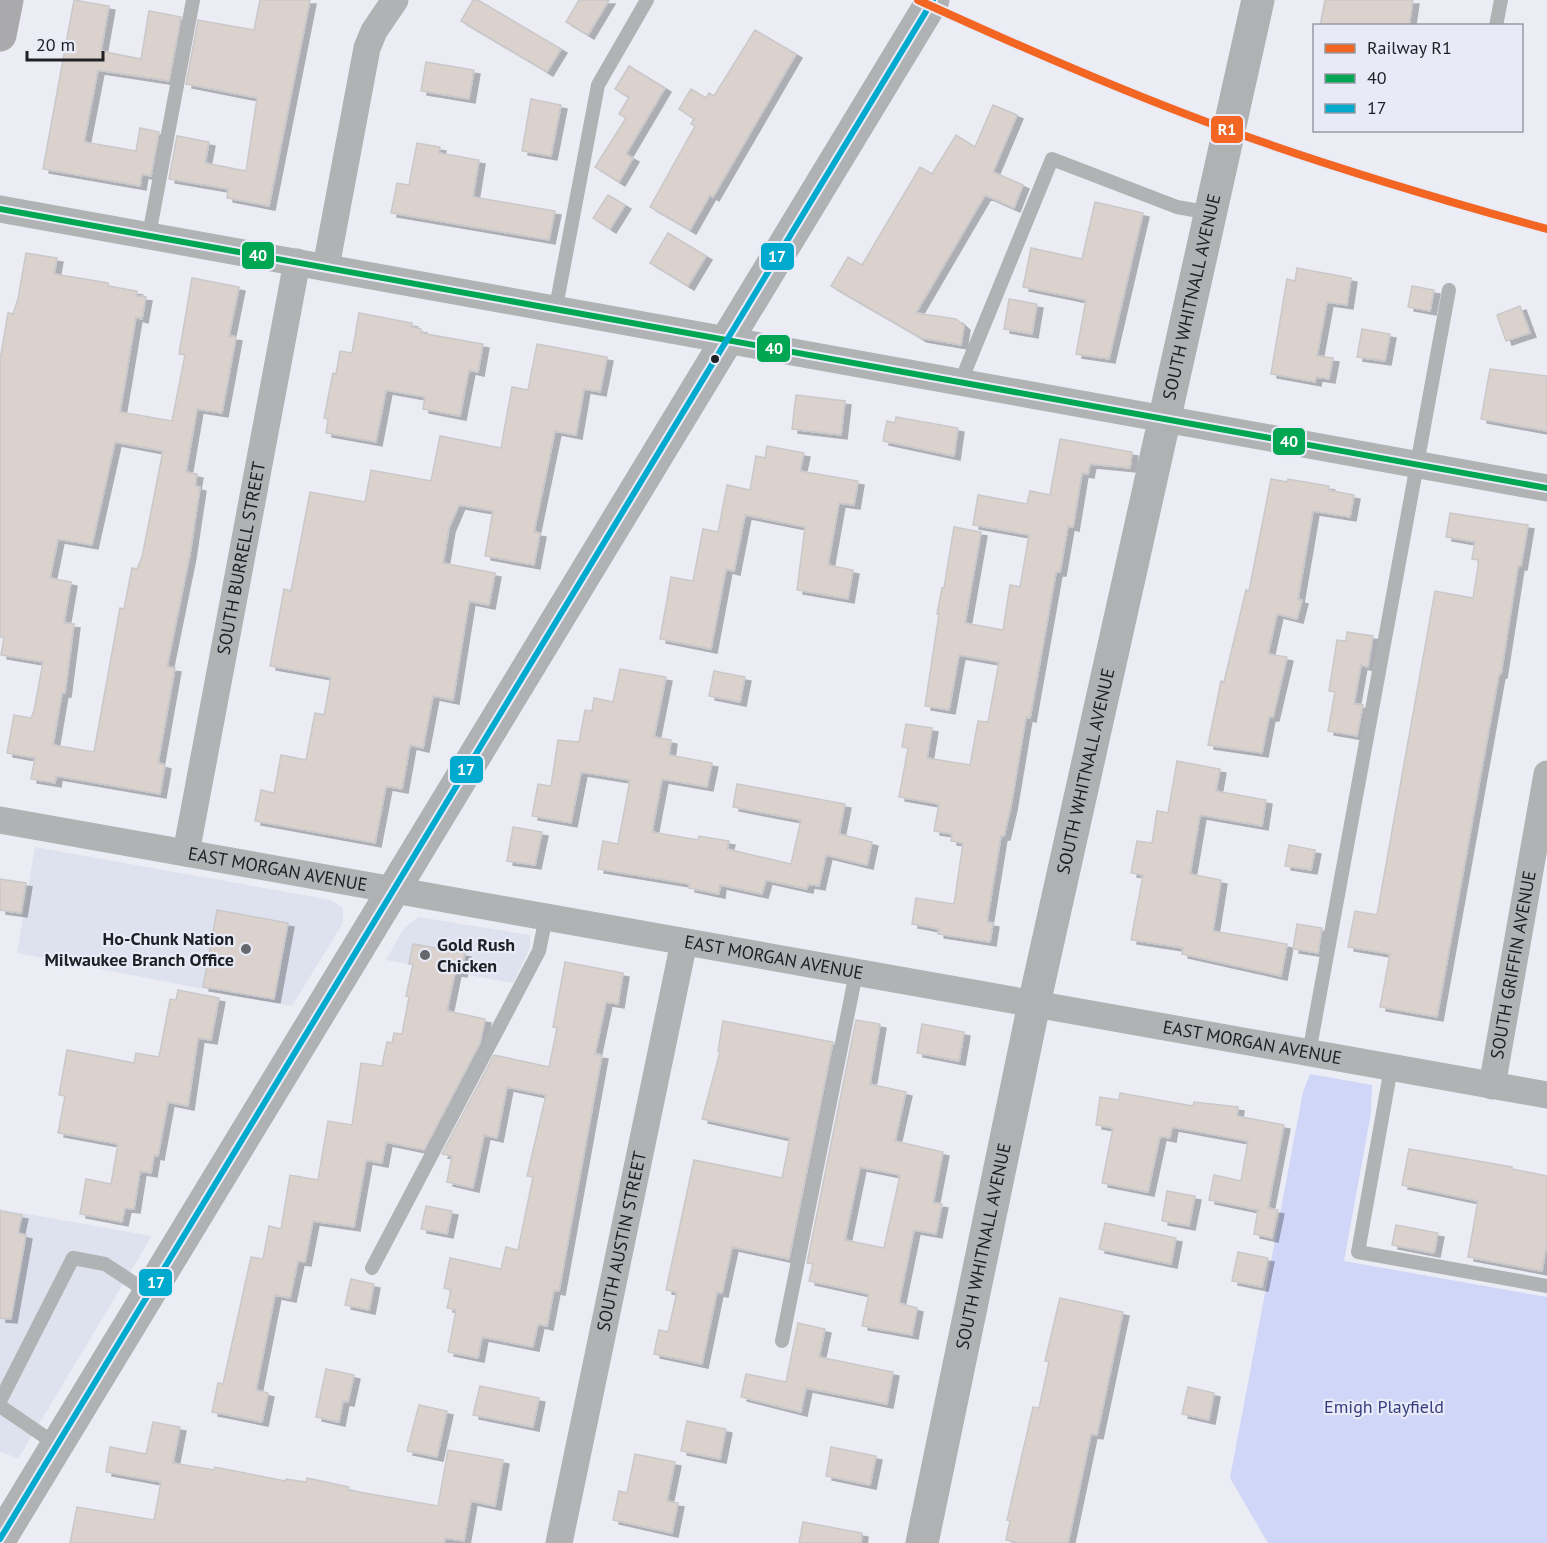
<svg xmlns="http://www.w3.org/2000/svg" width="1547" height="1543" viewBox="0 0 1547 1543" font-family="'PT Sans',sans-serif">
<style>
.built{fill:#dee1ee}
.green{fill:#cfd6f7}
.building{fill:#dbd2cd;stroke:#c9c8ca;stroke-width:1.5;fill-rule:evenodd;filter:url(#shadow)}
.lines{fill:none;stroke-linecap:round;stroke-linejoin:round}
.lane{stroke:#b0b2b3;stroke-width:14}
.street{stroke:#b0b2b3;stroke-width:27}
.secondary{stroke:#b0b1b3;stroke-width:33}
.primary{stroke:#aaaaad;stroke-width:33}
.bus-1-casing{stroke:#e8ebf7;stroke-width:10}
.bus-2-casing{stroke:#e8ebf7;stroke-width:10}
.bus-1{stroke:#00a651;stroke-width:6}
.bus-2{stroke:#00a9ce;stroke-width:6}
.rail-1-casing{stroke:#e8ebf7;stroke-width:12}
.rail-1{stroke:#f26522;stroke-width:8}
.bus-dot{fill:#202126;stroke:#e8ebf7;stroke-width:2}
.poi-dot{fill:#67686e;stroke:#e8ebf7;stroke-width:2}
.labels{text-anchor:middle;stroke-width:4.5;stroke-linejoin:round;paint-order:stroke}
.street-label{font-size:18px;fill:#202126;stroke:#e8ebf7}
.poi-label{font-size:18px;font-weight:bold;fill:#202126;stroke:#e8ebf7;text-anchor:end}
.park-label{font-size:18px;fill:#353d80;stroke:#e8ebf7}
.line-badge{stroke:#e8ebf7;stroke-width:2}
.badge-label{font-size:16px;text-anchor:middle;font-weight:bold;fill:#fff}
</style>
<defs>
<filter id="shadow"><feDropShadow dx="6" dy="4" stdDeviation="0" flood-color="#0004"/></filter>
</defs>
<rect width="100%" height="100%" fill="#ecedf4"/>
<path class="built" d="M35,847l296,53 12,8v15l-51,83 -275,-53z
M419,917l111,18v13l-17,35 -127,-23 18,-32z
M0,1209l152,27 -134,223 -18,-8z"/>
<path class="green" d="M1310,1074l62,11 -1,28 -27,148 203,36v246h-279l-38,-65 73,-386z"/>
<path class="building" d="M74,0l35,6 -8,45 40,8 8,-48 32,6 -12,64 -71,-11 -14,72 52,9 4,-23 19,4 -8,44 -9,-2 -2,12 -97,-17z
M260,0h50l-41,206 -42,-8 1,-9 -59,-10 8,-43 32,6 -4,21 41,8 11,-73 -71,-14 12,-64 56,10z
M473,0h5l83,49 -14,23 -86,-51z
M579,0h30l-21,35 -22,-13z
M1325,0h88l-4,26h-89z
M755,30l41,24 -83,143 -3,-2 -20,35 -40,-23 45,-81 -4,-2 3,-5 -15,-10 12,-20 15,9 3,-5 5,3z
M426,62l48,8 -5,29 -48,-8z
M629,66l36,22 -39,66 7,4 -14,24 -24,-15 31,-49 -7,-4 10,-17 -14,-8z
M531,99l30,6 -10,51 -29,-5z
M993,105l24,10 -24,57 30,13 -9,23 -29,-13 -69,118 40,6 8,7 -3,19 -40,-7 -90,-52 17,-29 14,8 58,-98 12,7 24,-39 19,12z
M417,143l23,4 -1,6 40,7 -6,37 82,14 -6,29 -158,-27 6,-30 12,2z
M608,195l17,10 -15,24 -17,-11z
M1095,202l48,11 -34,146 -33,-5 10,-54 -63,-13 8,-39 51,11z
M668,233l38,23 -18,30 -38,-23z
M26,253l31,5 -3,16 54,9v3l29,5 -1,5 10,1 -4,22 -6,-2 -16,95 52,9 13,-66 -6,-1 13,-76 47,9 -10,49 7,1 -14,76 -25,-4 -11,63 11,2 -2,12 5,1 -10,67 -23,113 8,1 -17,95 7,2 -5,29 -104,-18 -1,7 -24,-4 4,-21 -28,-5 7,-38 17,3 3,-7 9,-49 -42,-7 3,-17 -4,-1v-277l8,-47 5,1 5,-15zM115,442l48,9 -21,106 -5,12 -5,-1 -8,41 -4,-1 -26,144 -41,-7 9,-52h3l9,-69 -10,-1 7,-41 -21,-4 8,-39 34,6z
M1297,268l54,10 -4,27 -20,-3 -10,54 16,2 -4,21 -13,-2 -1,5 -44,-8 16,-95 8,2z
M1412,286l22,4 -4,21 -22,-4z
M1009,299l28,5 -5,30 -28,-5z
M1520,306l10,27 -24,8 -9,-26z
M359,313l53,10 -1,4 10,2v4l62,11 -5,28 -9,-2 -9,46 -37,-7 2,-12 -39,-7 -10,52 -50,-9 2,-14 -4,-1 9,-45 3,1 4,-23 12,2z
M1362,329l28,5 -5,27 -28,-4z
M537,344l70,13 -7,35 -16,-3 -8,46 -21,-4 -21,101 6,1 -6,32 -49,-9 8,-45 -34,-6 -10,23 -6,35 52,10 -6,32 -20,-4 -16,99 -20,-4 -10,52 -13,-3 -8,44 -16,-3 -11,57 -120,-22 6,-31 13,3 7,-38 25,5 9,-47 9,2 7,-38 -61,-11 14,-77 7,2 19,-99 55,10 6,-32 60,11 9,-45 61,12 11,-61 16,3z
M1490,369l57,7v55l-66,-12z
M796,395l49,6 -4,34 -49,-6z
M896,417l62,11 -4,28 -71,-15 4,-20 8,2z
M1060,439l72,13 -2,16 -40,-4 -2,10 -6,-1 -9,54 -5,-1 -8,46h-4l-26,146 -4,-1 -15,89 -7,30h-3l-14,86 6,1 -3,19 -52,-8 1,-5 -27,-5 4,-26 38,6 9,-61 -12,-2 1,-7 -18,-3 5,-27 -40,-7 9,-49 -6,-1 4,-23 26,4 -5,30 43,7 8,-44 10,1 11,-60 -40,-7 -10,55 -24,-4 14,-92h-2l5,-26h2l10,-61 27,5 -16,91 38,7 7,-45 10,2 9,-52 -56,-10 5,-30 49,9 3,-13 20,4z
M767,446l37,7 -4,18 58,10 -4,24 -15,-2 -11,62 25,5 -5,29 -51,-9 8,-63 -60,-12 -11,56 -8,-2 -15,80 -51,-10 11,-62 22,4 10,-52 15,3 9,-47 23,5 6,-34 9,2z
M1271,479l16,3 1,-3 41,7 -1,4 26,5 -4,22 -37,-6 -15,88 4,1 -5,19 -20,-5 -9,40 19,3 -14,60h-4l-7,36 -54,-8 13,-64 3,1 22,-92 3,1z
M1450,513l78,12 -7,41h-3l-17,108h-2l-62,343 -57,-10 10,-53 -42,-7 7,-36 22,4 58,-324 38,7 6,-38 -7,-1 3,-17 -29,-5z
M1347,632l26,4 -5,31 -7,-2 -7,39 9,1 -6,31 -29,-5 7,-39 -6,-1 8,-51 9,1z
M620,669l46,8 -12,60 17,3 -2,15 43,8 -5,24 -45,-8 -10,53 46,8 1,-4 30,5 -2,8 64,15 10,-44 -68,-13 4,-23 108,20 -6,30 33,8 -5,23 -41,-10 -7,31 -11,-2 -1,5 -41,-9 -4,14 -42,-9 -1,9 -30,-6 1,-4 -92,-15 5,-28 15,3 12,-64 -49,-8 -10,51 -39,-7 6,-32 13,2 7,-46 21,2 6,-32 7,1 2,-13 19,4z
M714,671l31,6 -5,25 -31,-6z
M1177,761l43,8 -4,22 50,9 -4,26 -62,-11 -10,59 31,6 -8,51 74,13 -6,32 -99,-22 1,-6 -52,-8 12,-65 -12,-2 6,-32 15,2 5,-32 11,2z
M513,827l29,5 -7,33 -28,-4z
M1289,845l26,5 -4,20 -26,-4z
M0,879l26,4 -5,30 -21,-3z
M217,910l71,13 -14,76 -71,-12z
M1297,924l25,4 -4,25 -25,-4z
M413,944l52,9 -4,20 -6,-1 -8,39 38,8 -5,24 -56,107 -38,-8 -4,21 -16,-3 -12,67 -41,-6 -8,41 -7,-1 -8,37 -15,-3 -19,95 12,3 -6,29 -50,-10 6,-29 5,1 28,-127 12,2 6,-33 12,3 9,-54 28,5 10,-59 24,4 9,-62 21,3 5,-24 5,1 2,-10 8,1 7,-37 -3,-1 7,-32h-4z
M565,962l58,11 -5,31 -12,-2 -11,52 7,1 -43,236 -5,-1 -7,36 -9,-2 -5,23 -51,-10 -4,21 -30,-6 8,-42 -9,-2 4,-18 -7,-2 6,-30 51,11 5,-22 12,3 15,-73 -6,-1 19,-81 -39,-8 -10,51 -13,-3 -11,53 -26,-6 5,-26 -10,-2 52,-99 55,12 8,-39 -4,-1z
M178,990l41,8 -8,42 -13,-2 -10,68 -20,-4 -10,54 -4,-1 -3,18 -11,-2 -6,38 -9,-1 -3,14 -42,-8 6,-35 25,5 7,-40 -60,-11 7,-37 -6,-1 8,-45 67,13 2,-10 23,4 11,-58 6,1z
M856,1020l24,4 -10,60 36,8 -11,49 48,11 -10,51 9,1 -6,30 -22,-4 -15,73 18,5 -5,27 -50,-9 7,-32 -60,-13 4,-17 -6,-1zM860,1167l40,8 -16,73 -39,-8z
M723,1021l110,21 -44,217 -57,-12 -10,46 -5,-1 -15,72 -48,-10 5,-24 9,2 9,-40 -11,-2 28,-130 88,18 8,-40 -88,-19 18,-67 -2,-1z
M922,1024l42,8 -5,29 -42,-8z
M1120,1093l73,13 1,-4 44,5 -1,9 47,9 -16,83 10,2 -6,28 -18,-4 4,-24 -49,-10 5,-25 27,6 7,-40 -76,-14 -2,11 -10,-2 -12,56 -46,-9 11,-55 -17,-3 4,-28 19,3z
M1409,1149l103,18v2l35,7v67l-5,28 -74,-14 10,-56 -76,-16z
M1167,1191l28,5 -6,30 -27,-5z
M426,1206l26,5 -5,23 -26,-5z
M0,1211l22,4 -4,18 8,2 -15,84 -11,-1z
M1105,1223l71,15 -5,26 -72,-15z
M1396,1225l42,8 -4,20 -42,-8z
M1238,1252l30,6 -6,29 -30,-6z
M351,1279l23,5 -5,26 -24,-5z
M1060,1298l63,14 -26,123 -6,-1 -23,109h-48l-14,-3 4,-19 -3,-1 26,-113 6,1 10,-46 -4,-1z
M798,1323l27,6 -6,28 74,15 -6,32 -81,-16 -5,24 -60,-15 5,-23 40,8z
M326,1369l28,6 -6,27 -5,-1 -4,21 -23,-5z
M480,1386l59,12 -6,29 -60,-12z
M1188,1387l26,6 -5,27 -27,-6z
M419,1405l28,6 -10,46 -30,-6z
M687,1421l39,8 -6,30 -39,-8z
M153,1422l27,5 -7,36 41,7 1,-3 70,14 1,-2 20,3 1,-4 42,9 -1,3 90,16 10,-56 55,10 -8,46 -24,-5 -7,40 -19,-3 -1,5h-374l7,-36 77,13 7,-38 -55,-10 4,-25 36,7z
M831,1447l45,9 -6,29 -44,-9z
M635,1454l40,8 -8,39 11,2 -6,30 -59,-13 6,-29 8,2z
M803,1522l59,11 -1,10h-62z"/>
<g class="lines">
<path class="lane" d="M1496,26l5,-26
M149,235l44,-235
M556,307l42,-222 49,-85
M961,381l91,-222 125,48 33,6
M1309,1053l140,-763
M1391,1068l-33,184 189,34
M372,1268l167,-317 7,-34
M782,1341l74,-368
M0,1401l73,-143 32,6 44,29
M0,1406l57,39"/>
<g class="street">
<path d="M0,209l1547,279"/>
<path d="M326,267l41,-219 7,-17 21,-31"/>
<path id="s1" d="M0,820l1547,275"/>
<path id="s2" d="M186,853l111,-591"/>
<path id="s3" d="M1492,1086l55,-312"/>
<path id="s4" d="M559,1543l125,-601"/>
</g>
<g class="secondary">
<path d="M0,1539l933,-1539"/>
<path id="s5" d="M922,1543l112,-539 224,-1004"/>
</g>
<path class="primary" d="M0,35l7,-35"/>
<defs>
<path id="bus-1" d="M0,209l1547,279"/>
<path id="bus-2" d="M0,1539l933,-1539"/>
</defs>
<use href="#bus-1" class="bus-1-casing"/>
<use href="#bus-2" class="bus-2-casing"/>
<use href="#bus-1" class="bus-1"/>
<use href="#bus-2" class="bus-2"/>
<defs>
<path id="rail-1" d="M918,0c94,43 189,85 286,121 112,42 227,76 343,108"/>
</defs>
<use href="#rail-1" class="rail-1-casing"/>
<use href="#rail-1" class="rail-1"/>
</g>
<circle class="bus-dot" cx="715" cy="359" r="5"/>
<g class="poi-dot">
<circle cx="246" cy="949" r="6"/>
<circle cx="425" cy="955" r="6"/>
</g>
<g class="labels">
<g class="street-label">
<text dy="6" stroke="none"><textPath href="#s5" startOffset="1275">SOUTH WHITNALL AVENUE</textPath></text>
<text dy="6" stroke="none"><textPath href="#s2" startOffset="300">SOUTH BURRELL STREET</textPath></text>
<text dy="6" stroke="none"><textPath href="#s5" startOffset="789">SOUTH WHITNALL AVENUE</textPath></text>
<text dy="6" stroke="none"><textPath href="#s1" startOffset="282">EAST MORGAN AVENUE</textPath></text>
<text dy="6" stroke="none"><textPath href="#s1" startOffset="786">EAST MORGAN AVENUE</textPath></text>
<text dy="6" stroke="none"><textPath href="#s3" startOffset="123">SOUTH GRIFFIN AVENUE</textPath></text>
<text dy="6" stroke="none"><textPath href="#s1" startOffset="1272">EAST MORGAN AVENUE</textPath></text>
<text dy="6" stroke="none"><textPath href="#s4" startOffset="308">SOUTH AUSTIN STREET</textPath></text>
<text dy="6" stroke="none"><textPath href="#s5" startOffset="303">SOUTH WHITNALL AVENUE</textPath></text>
</g>
<g class="poi-label">
<text x="234" y="945">Ho-Chunk Nation<tspan x="234" dy="21">Milwaukee Branch Office</tspan></text>
<text x="437" y="951" text-anchor="start">Gold Rush<tspan x="437" dy="21">Chicken</tspan></text>
</g>
<g class="park-label">
<text x="1384" y="1413">Emigh Playfield</text>
</g>
</g>
<g class="line-badge">
<rect x="1210" y="115" width="34" height="29" rx="6" fill="#f26522"/>
<rect x="241" y="241" width="34" height="29" rx="6" fill="#00a651"/>
<rect x="760" y="242" width="35" height="29" rx="6" fill="#00a9ce"/>
<rect x="756" y="334" width="35" height="29" rx="6" fill="#00a651"/>
<rect x="1272" y="427" width="34" height="29" rx="6" fill="#00a651"/>
<rect x="449" y="755" width="35" height="29" rx="6" fill="#00a9ce"/>
<rect x="138" y="1268" width="35" height="29" rx="6" fill="#00a9ce"/>
</g>
<g class="badge-label">
<text x="1227" y="135">R1</text>
<text x="258" y="261">40</text>
<text x="777" y="262">17</text>
<text x="774" y="354">40</text>
<text x="1289" y="447">40</text>
<text x="466" y="775">17</text>
<text x="156" y="1288">17</text>
</g>
<rect x="1313" y="24" width="210" height="108" fill="#e8ebf7" stroke="#989aa3" stroke-width="1.5"/>
<rect x="1325" y="44" width="30" height="9" fill="#f26522" stroke="#989aa3" stroke-width="1.5"/>
<text x="1367" y="54" font-size="18" fill="#202126">Railway R1</text>
<rect x="1325" y="74" width="30" height="9" fill="#00a651" stroke="#989aa3" stroke-width="1.5"/>
<text x="1367" y="84" font-size="18" fill="#202126">40</text>
<rect x="1325" y="104" width="30" height="9" fill="#00a9ce" stroke="#989aa3" stroke-width="1.5"/>
<text x="1367" y="114" font-size="18" fill="#202126">17</text>
<path d="M27 51v9h76v-9" fill="none" stroke="#202126" stroke-width="3"/>
<text x="36" y="51" font-size="18" fill="#202126" stroke="#e8ebf7" stroke-width="4.5" paint-order="stroke">20 m</text>
</svg>
